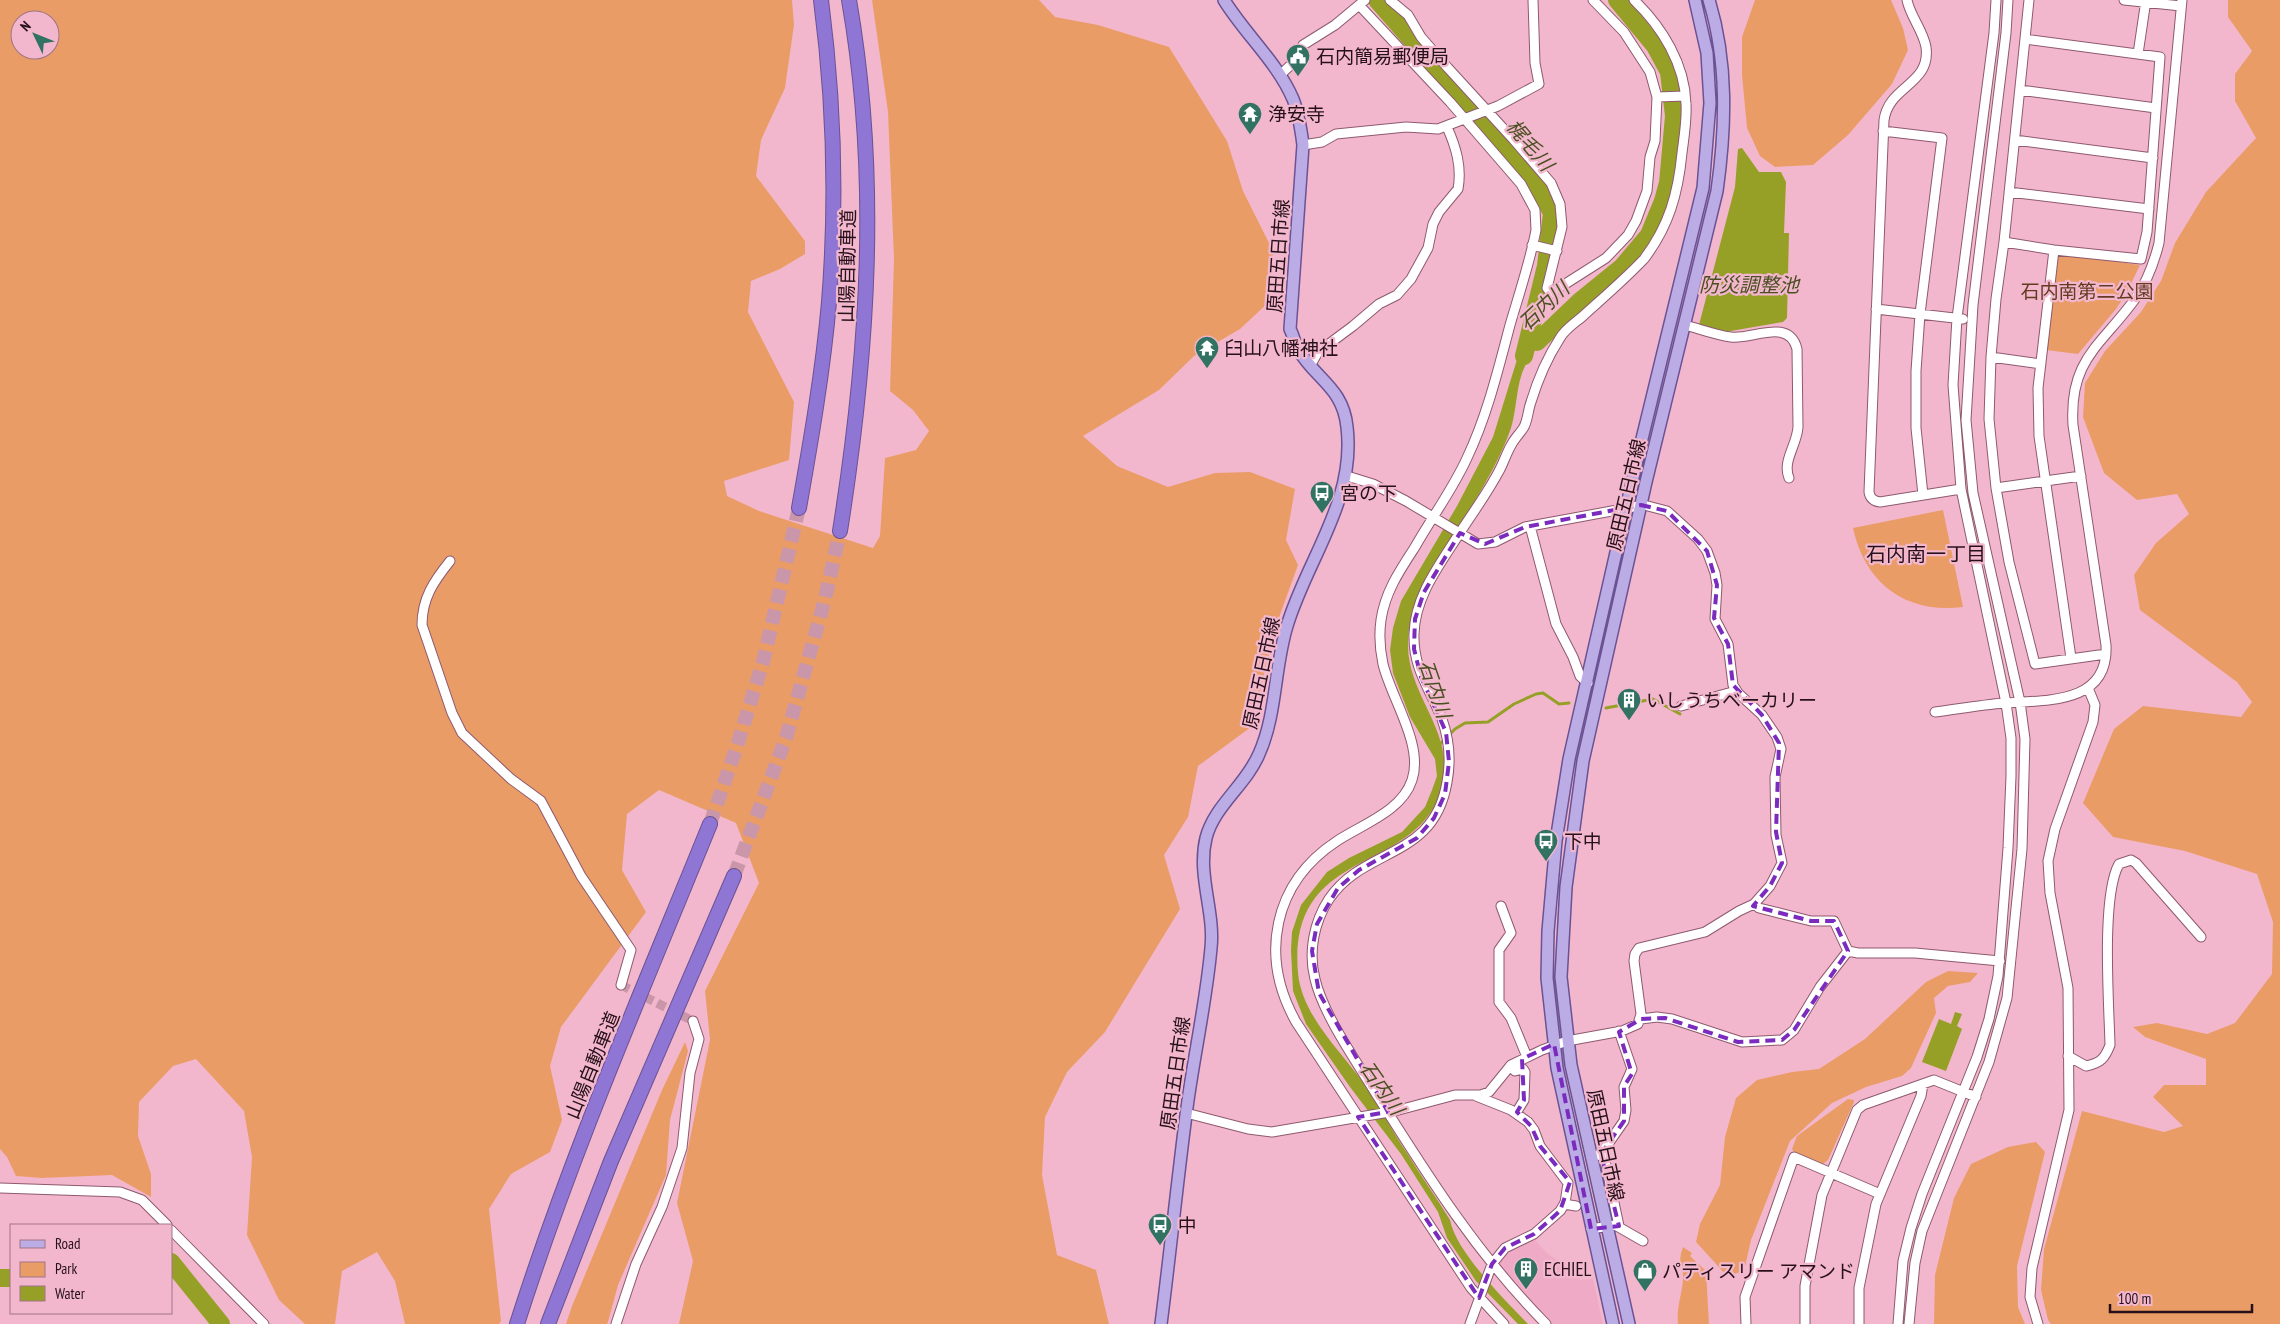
<svg xmlns="http://www.w3.org/2000/svg" width="2280" height="1324" viewBox="0 0 2280 1324" font-family="'PT Sans Narrow','Noto Sans JP',sans-serif">
<style>
.built{fill:#efabc5}
.green{fill:#ea9c67;fill-rule:evenodd}
.water{fill:#96a026}
.lines{fill:none;stroke-linecap:round;stroke-linejoin:round}
.stream{stroke:#96a026;stroke-width:3}
.river{stroke:#96a026;stroke-width:18}
.minor-tunnel{stroke:#ca96a9;stroke-width:9;stroke-dasharray:9 4.5;stroke-linecap:butt}
.highway-tunnel{stroke:#ca96a9;stroke-width:14;stroke-dasharray:14 7;stroke-linecap:butt}
.minor-casing{stroke:#8e596e;stroke-width:11}
.major-casing{stroke:#6a5293;stroke-width:14}
.highway-casing{stroke:#6a5293;stroke-width:16}
.minor{stroke:#fff;stroke-width:9}
.major{stroke:#bcace5;stroke-width:11}
.highway{stroke:#8f75d4;stroke-width:14}
.marked{fill:none;stroke:#7b2cbf;stroke-width:4;stroke-dasharray:10 6;stroke-linejoin:round}
.labels{text-anchor:middle;stroke-width:4.5;stroke-linejoin:round;paint-order:stroke}
.poi-label{font-size:19px;fill:#261019;stroke:#f3b7cd;text-anchor:start}
.street-label{font-size:19px;fill:#261019;stroke:#f3b7cd}
.park-label{font-size:19px;fill:#623b20;stroke:#f3b7cd}
.water-label{font-size:20px;font-style:italic;fill:#4a4f21;stroke:#f3b7cd}
.neighbourhood-label{font-size:20px;fill:#261019;stroke:#f3b7cd}
</style>
<rect width="100%" height="100%" fill="#f3b7cd"/>
<path class="built" d="M1535,1240l13,14 19,12 13,14 13,-1 10,45h-54l-52,-58 12,-14z"/>
<path class="green" d="M0,0h792l2,25 -9,63 -24,52 -5,36 49,65v13l-25,15 -29,12 -3,31 46,90 -5,58 -65,21 3,15 32,15 114,37 7,-12 5,-78 31,-8 13,-19 -16,-21 -23,-19 4,-132 -6,-147 -16,-112h167l16,17 43,8 71,22 58,94 16,50 30,60 -4,51 -29,27 -46,27 -35,34 -76,46 34,30 51,21 47,-14 35,-1 45,17 -9,51 12,25 -21,58 -26,104 -53,39 -10,51 -24,38 16,54 -75,123 -38,40 -22,45 -3,58 15,80 39,15 13,54h-430l14,-63 -16,-58 33,-163 -5,-49 54,-108 -23,-60 -77,-33 -32,24 -5,56 24,42 -85,115 -11,39 12,54 -12,32 -39,22 -22,35 12,112 -2,3h-94l-10,-43 -18,-29 -35,19 -7,53h-30l-26,-24 -32,-65 5,-78 -8,-46 -48,-52 -23,7 -34,36 -1,34 13,38v23l-39,-22 -70,3 -26,-2 -9,-19 -7,-8zM20,20h30v30h-30z
M1755,0h136l12,28 5,22 -16,34 -44,51 -35,30 -38,2 -15,-11 -13,-28 -5,-53v-38z
M2228,0h52v1324h-229l-3,-4 -7,-30 3,-41 38,-138 82,21 19,-6 -30,-29 11,-12h42v-26l-61,-22 -12,-10 24,-4 50,11 28,-11 37,-49 1,-52 -16,-48 -72,-23 -72,-14 -30,-34 31,-74 29,-23 98,11 11,-15 -15,-20 -97,-72 -6,-35 22,-32 33,-29 -12,-20 -40,6 -33,-27 -21,-56 2,-34 20,-32 36,-39 20,-31 14,-38 31,-51 50,-54 -21,-37v-27l17,-23 -24,-34z
M2063,254l77,11 -13,27 -11,17 -38,45 -32,-4 11,-92z
M1943,510l20,97c-57,7 -98,-23 -110,-79z
M1948,971l30,2 -8,9 -22,4 -14,12 2,15 -25,55 -9,8 -36,11 -34,16 -42,38 -39,99 -7,31 -17,5 -31,-34 4,-18 20,-39 5,-48 11,-39 21,-18 35,-8 27,-3 46,-30 61,-57z
M685,1042l3,9 -18,69 -4,55 -48,110 -10,37 -1,2h-41l6,-18 90,-216z
M1848,1099l6,1v2l-26,58 -5,4 -29,-12 -2,-3 5,-13z
M2036,1142l9,10 -28,114 1,41 7,17h-91l1,-49 19,-77 17,-34 37,-17z
M1683,1247l9,6 -2,3 16,15 3,53h-31c-2,-19 5,-31 5,-47 0,-16 -6,-12 0,-30z"/>
<path class="water" d="M1742,148l17,24h22l5,10 -2,51h5l-2,85 -4,4 -58,10 -26,-7 36,-138 3,-38z
M1563,322c-14,13 -30,27 -38,44 -9,18 -8,43 -14,62 -15,43 -43,83 -66,121 -19,31 -38,61 -37,98 1,52 52,90 32,147 -29,81 -153,53 -142,179 4,43 43,78 67,112 15,22 27,46 42,68 14,23 29,44 43,67 6,32 55,80 78,104h-10l-42,-43 -29,-43 -9,-26 -37,-58 -51,-67 -44,-63 -13,-33 -2,-41 1,-18 9,-27 26,-33 22,-14 53,-26 23,-25 7,-17 5,-14 -2,-17 -25,-42 -17,-44 -3,-23 3,-22 8,-27 56,-95 36,-69 31,-100z
M1955,1012l7,2 -5,12 5,3 -16,42 -24,-9 17,-43 12,5z"/>
<g class="lines">
<path class="stream" d="M1606,708l47,-9 27,15
M1440,744l15,-15 10,-6 23,-1 26,-18 22,-10 7,-1 16,11 10,-1"/>
<path class="river" d="M1377,0l158,181 17,32 -6,53 -22,90
M1537,342l43,-41 42,-34 27,-32 14,-34 5,-18 6,-67 -5,-44 -14,-26 -38,-46
M171,1262l50,62
M0,1278h11"/>
<path class="minor-tunnel" d="M621,985l72,36"/>
<path class="highway-tunnel" d="M710,824l27,-78 26,-84 36,-154
M734,876l52,-138 39,-139 15,-68"/>
<defs>
<path id="minor" d="M1390,0l18,15 13,22 27,31 65,71 38,44 9,21 2,23 -15,61 4,5 55,-35 22,-23 8,-14 11,-30 3,-34 5,-16 2,-44 -7,-25 -26,-40 -31,-32
M1907,0c3,16 16,30 19,47 5,38 -37,38 -42,73l-15,372c1,6 4,9 11,10l81,-13
M2029,0l-25,242 -8,57 -5,58 -2,62 7,69 13,74 26,102 71,-10
M2124,0l57,6
M1359,5l91,97 71,82 14,26 1,20c-6,32 -17,64 -26,95 -12,45 -23,91 -43,133 -14,31 -35,59 -52,89 -15,23 -30,45 -34,73 -2,14 -1,30 2,44 8,34 41,81 29,116 -10,31 -49,44 -75,61 -64,42 -78,115 -41,181l175,266 33,36
M2138,54l8,-54
M1280,75l15,-14 8,-16 32,-20 30,-25
M2020,90l136,18
M1657,97l28,-1
M1883,131l59,7 -22,176 -4,57v57l7,67
M2015,140l138,18
M1303,145l19,-3 14,-8 70,-7 32,2 60,-23 41,-22 -4,-21 -2,-63
M2009,192l140,17
M2004,242l50,8 87,9 6,-27 13,-175 -135,-18
M1532,245l25,6
M2054,250l-16,138 1,48 32,222
M1876,309l87,10
M1685,325c15,4 31,10 46,12 21,3 58,-20 66,12l1,78c-1,18 -16,34 -9,51
M1991,357l50,7
M1310,366l8,-14 35,-26 26,-22 18,-9 14,-16 17,-31 5,-24 6,-12 19,-23c4,-22 -2,-42 -11,-62
M1347,476l26,8 33,17 72,43 17,-2 30,-15 119,-22 23,6 31,28 9,12 8,22 2,12 -2,34 13,25 5,41 5,8 24,22 15,22 4,12 -6,28 1,58 6,28 -12,23 -16,18
M1996,488l85,-12
M1530,526l26,98 17,33 7,19 8,7
M450,561c-16,20 -28,37 -28,64l30,88 10,20 49,46 30,22 40,75 50,74 -10,35
M1681,706l55,-15
M1935,712c23,-3 46,-7 69,-9 41,-3 105,2 102,-58l-33,-220c-4,-66 28,-79 62,-126 12,-17 19,-36 24,-56l23,-243
M1501,906l10,27 -12,17v52l12,16 16,39
M1641,1019l16,-2 15,2 70,23 40,-2 12,-10 26,-43 28,-36
M2068,1056l18,10c15,-3 19,-8 24,-21 -1,-41 -9,-149 9,-181l12,-4 5,3 65,74
M1510,1066l5,5 8,-2 2,3 -1,28 -8,13
M1186,1113l62,16 24,3 123,-21 60,-16h26l8,-3 22,-27 31,-15 25,-9 55,-10 16,-7 3,-10 -7,-53 1,-7 4,-6 66,-16 34,-21 15,-7 5,4 52,13h23l14,30 10,2h57l85,8
M1601,1154l5,11 13,61
M1591,1157l10,-3 23,-33 2,-11 -2,-23 8,-18 -13,-38
M0,1188l120,4 22,8 25,25
M1564,1204l12,2
M1591,1229l24,-4 28,16
M171,1230l93,94
M616,1324l20,-60 26,-57 20,-59 8,-75 9,-34 -6,-18
M1470,1324l22,-60 13,-16 29,-14 26,-23 5,-8 3,-20 -28,-37 -6,-16 -6,-8 -17,-12 -35,-14
M1546,1324c-70,-71 -118,-148 -171,-232 -19,-31 -52,-78 -60,-113 -7,-27 -1,-57 14,-80 36,-53 105,-39 118,-117 4,-21 2,-43 -5,-63 -12,-30 -29,-50 -28,-85 1,-39 27,-71 47,-103 13,-20 27,-39 38,-60 5,-9 8,-20 14,-29 3,-5 8,-10 11,-15 4,-8 4,-17 7,-25 7,-23 16,-44 29,-64 5,-9 15,-15 23,-22 21,-19 42,-37 61,-57 25,-33 34,-65 38,-106 2,-16 5,-33 4,-49 -1,-40 -24,-77 -52,-104
M1746,1324l-1,-27 49,-140 86,37
M1805,1324v-38l17,-91 35,-85 6,-5 71,-25 42,17
M1859,1324v-36l17,-84 45,-108 2,-12
M1898,1324l5,-63 8,-33 11,-34 55,-137 12,-38 9,-43 10,-128 3,-72v-38l-5,-35 -45,-214 -8,-104 4,-67 37,-285 2,-33
M1909,1324l6,-61 7,-32 67,-169 18,-64 15,-149 3,-110 -5,-37 -47,-209 -7,-73 7,-115 33,-272 2,-33
M2038,1324l-8,-27 2,-29 37,-158 -1,-122 -18,-95 -2,-32 7,-32 38,-107 2,-17 -7,-17"/>
<path id="major" d="M1161,1324c9,-70 16,-140 25,-209 7,-56 20,-111 25,-167 4,-36 -14,-73 -5,-110 8,-32 40,-53 53,-84 18,-40 15,-86 28,-128 20,-67 69,-125 60,-199 -4,-40 -32,-48 -49,-78 -3,-6 -5,-14 -8,-20l13,-184c-2,-16 -4,-31 -10,-46 -16,-37 -48,-65 -69,-99
M1613,1324l-56,-256 -10,-90 1,-47 8,-90 13,-82 71,-312 63,-259 7,-85 -3,-50 -12,-53
M1629,1324l-58,-259 -10,-88 5,-90 17,-126 63,-279 71,-291c9,-64 11,-129 -8,-191"/>
<path id="highway" d="M799,508c12,-68 24,-137 30,-206 8,-100 5,-202 -8,-302
M840,531c28,-177 40,-353 9,-531
M517,1324c54,-170 126,-335 193,-500
M548,1324l63,-163 123,-285"/>
</defs>
<use href="#minor" class="minor-casing"/>
<use href="#major" class="major-casing"/>
<use href="#highway" class="highway-casing"/>
<use href="#minor" class="minor"/>
<use href="#major" class="major"/>
<use href="#highway" class="highway"/>
</g>
<path class="marked" d="M1641,505l26,6 40,40 10,34 -3,33 14,26 5,41 29,30 17,28 -3,89 6,31 -12,23 -17,20 58,15h23l14,30 -54,79 -12,10 -44,2 -73,-24 -24,1 -22,13 13,42 -8,12v35l-23,33 18,72 -28,3 -37,-185 -32,15 2,41 -7,12 14,14 9,20 30,36 -10,29 -26,23 -29,14 -13,16 -13,34 -121,-181 30,-5 -69,-119 -7,-42 5,-27 21,-36 21,-18 58,-32 17,-20 11,-24 4,-32 -3,-30 -25,-55 -7,-28 1,-30 9,-27 36,-59 25,11 40,-17z"/>
<defs>
<symbol id="civic-pin" viewBox="-11 -11 22 30"><path d="M0 17L-7.5 6A9.5 9.5 0 1 1 7.5 6Z" fill="#317262" stroke="#f3b7cd"/><path d="M-.6-6.5H3V-4.5H.6V-3L4-1V1h2V6H-6V1h2V-1L-.6-3ZM-1.2 2.5V6h2.4V2.5Z" fill="#fff"/></symbol>
<symbol id="temple-pin" viewBox="-11 -11 22 30"><path d="M0 17L-7.5 6A9.5 9.5 0 1 1 7.5 6Z" fill="#317262" stroke="#f3b7cd"/><path d="M0-6L5-2H3V0L6.5 2.5H4V6H1.5V3h-3V6H-4V2.5H-6.5L-3 0V-2H-5Z" fill="#fff"/></symbol>
<symbol id="bus-pin" viewBox="-11 -11 22 30"><path d="M0 17L-7.5 6A9.5 9.5 0 1 1 7.5 6Z" fill="#317262" stroke="#f3b7cd"/><path d="M-5-6H5V4H4V6H2V4H-2V6H-4V4H-5ZM-3.5-4V0h7V-4ZM-3.5 1.2v1.5H-2V1.2ZM2 1.2v1.5H3.5V1.2Z" fill="#fff"/></symbol>
<symbol id="building-pin" viewBox="-11 -11 22 30"><path d="M0 17L-7.5 6A9.5 9.5 0 1 1 7.5 6Z" fill="#317262" stroke="#f3b7cd"/><path d="M-4-6H4V6H1V3H-1V6H-4ZM-2.5-4.3h1.7v1.8h-1.7ZM.8-4.3h1.7v1.8H.8ZM-2.5-1h1.7V.8h-1.7ZM.8-1h1.7V.8H.8Z" fill="#fff"/></symbol>
<symbol id="shop-pin" viewBox="-11 -11 22 30"><path d="M0 17L-7.5 6A9.5 9.5 0 1 1 7.5 6Z" fill="#317262" stroke="#f3b7cd"/><path d="M-5-2.5h2.3a2.7 3.5 0 0 1 5.4 0H5L5.5 6h-11ZM-1.5-2.5h3a1.5 2.3 0 0 0-3 0Z" fill="#fff"/></symbol>
</defs>
<g fill-rule="evenodd">
<use href="#civic-pin" x="1284" y="42" width="28" height="38"/>
<use href="#temple-pin" x="1236" y="100" width="28" height="38"/>
<use href="#temple-pin" x="1193" y="334" width="28" height="38"/>
<use href="#bus-pin" x="1308" y="479" width="28" height="38"/>
<use href="#building-pin" x="1615" y="686" width="28" height="38"/>
<use href="#bus-pin" x="1532" y="827" width="28" height="38"/>
<use href="#bus-pin" x="1146" y="1211" width="28" height="38"/>
<use href="#building-pin" x="1512" y="1255" width="28" height="38"/>
<use href="#shop-pin" x="1631" y="1257" width="28" height="38"/>
</g>
<g class="labels">
<g class="poi-label">
<text x="1316" y="63">石内簡易郵便局</text>
<text x="1268" y="121">浄安寺</text>
<text x="1224" y="355">臼山八幡神社</text>
<text x="1340" y="500">宮の下</text>
<text x="1646" y="707">いしうちベーカリー</text>
<text x="1564" y="848">下中</text>
<text x="1178" y="1232">中</text>
<text x="1544" y="1276">ECHIEL</text>
<text x="1662" y="1278">パティスリー アマンド</text>
</g>
<g class="street-label">
<text transform="translate(1278 256) rotate(-86)" y="7">原田五日市線</text>
<text transform="translate(847 266) rotate(-89)" y="7">山陽自動車道</text>
<text transform="translate(1626 495) rotate(-77)" y="7">原田五日市線</text>
<text transform="translate(1261 673) rotate(-78)" y="7">原田五日市線</text>
<text transform="translate(592 1065) rotate(-68)" y="7">山陽自動車道</text>
<text transform="translate(1175 1073) rotate(-82)" y="7">原田五日市線</text>
<text transform="translate(1606 1145) rotate(78)" y="7">原田五日市線</text>
</g>
<g class="park-label">
<text x="2087" y="298">石内南第二公園</text>
</g>
<g class="water-label">
<text transform="translate(1530 145) rotate(50)" y="7">梶毛川</text>
<text x="1749" y="292">防災調整池</text>
<text transform="translate(1544 306) rotate(-43)" y="7">石内川</text>
<text transform="translate(1435 689) rotate(71)" y="7">石内川</text>
<text transform="translate(1382 1088) rotate(55)" y="7">石内川</text>
</g>
<g class="neighbourhood-label">
<text x="1926" y="561">石内南一丁目</text>
</g>
</g>
<rect x="10" y="1224" width="162" height="90" fill="#f3b7cd" stroke="#a17485"/>
<rect x="20" y="1240" width="25" height="8" fill="#bcace5" stroke="#a17485"/>
<text x="55" y="1249" font-size="15" fill="#261019">Road</text>
<rect x="20" y="1262" width="25" height="15" fill="#ea9c67" stroke="#a17485"/>
<text x="55" y="1274" font-size="15" fill="#261019">Park</text>
<rect x="20" y="1286" width="25" height="15" fill="#96a026" stroke="#a17485"/>
<text x="55" y="1299" font-size="15" fill="#261019">Water</text>
<g transform="translate(35 35) rotate(313)"><circle r="24" fill="#f3b7cd" stroke="#a17485"/>
<path d="M0-4L9 19L0 12L-9 19Z" fill="#317262"/>
<text y="-8" font-size="14" font-weight="bold" text-anchor="middle" fill="#261019">N</text>
</g>
<path d="M2110 1304v8h142v-8" fill="none" stroke="#261019" stroke-width="2.5"/>
<text x="2118" y="1304" font-size="15" fill="#261019" stroke="#f3b7cd" stroke-width="4" paint-order="stroke">100 m</text>
</svg>
